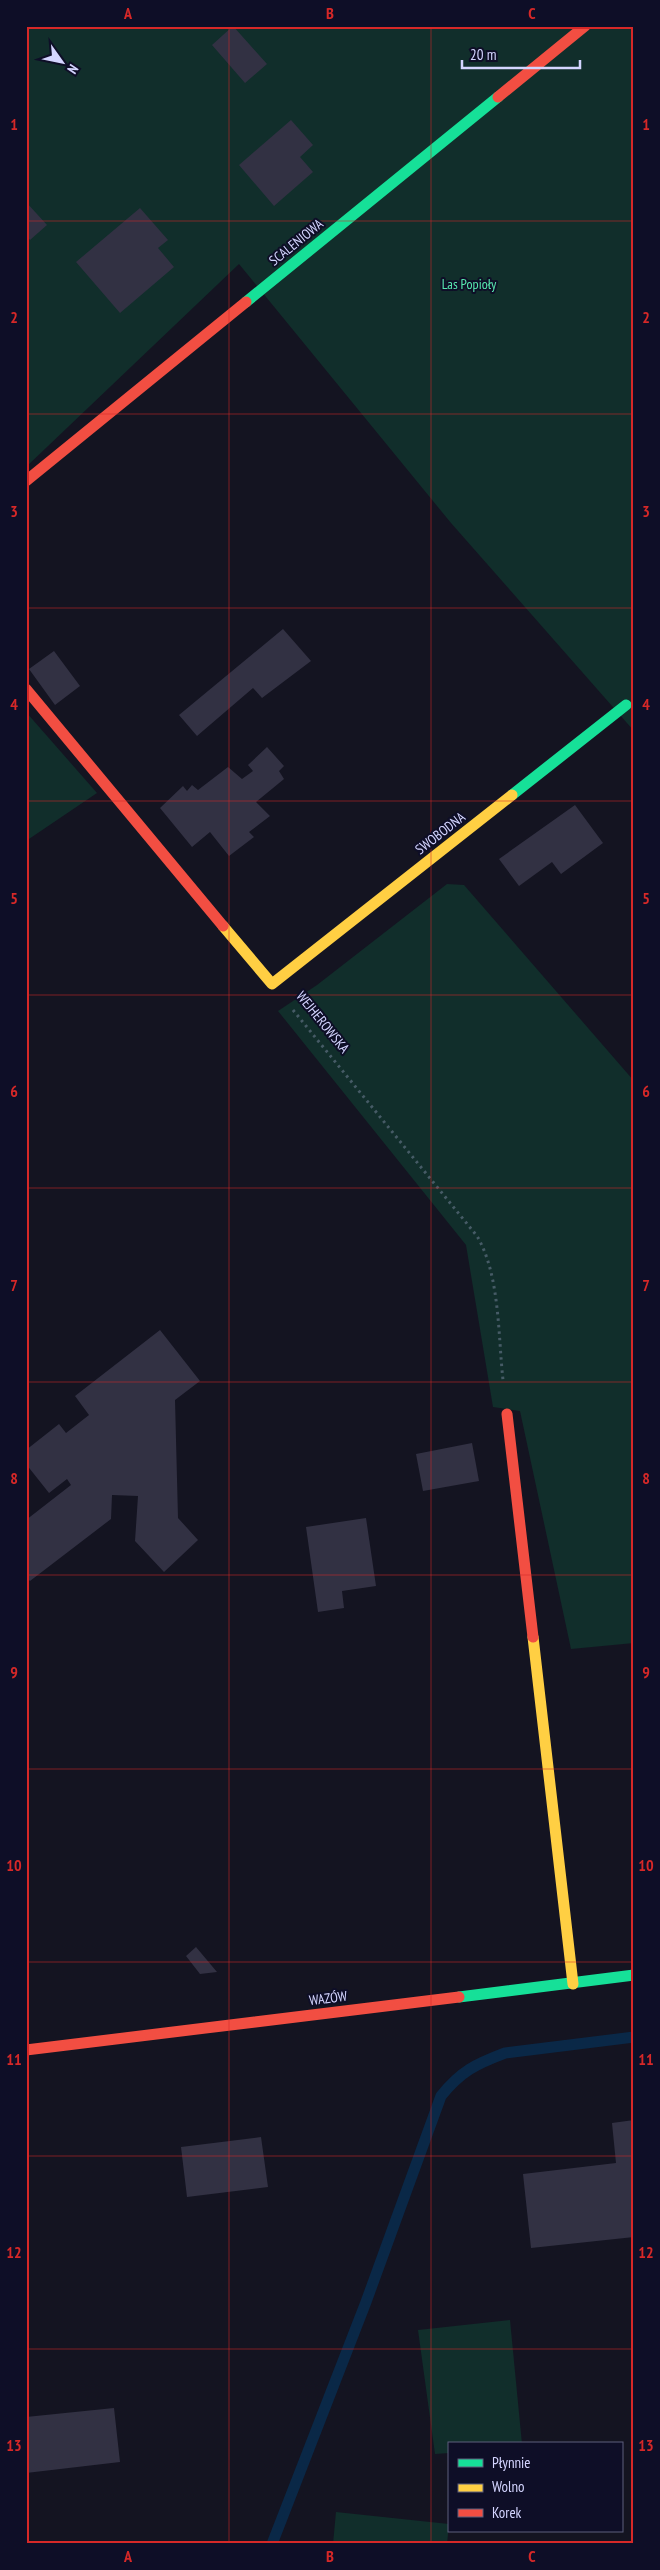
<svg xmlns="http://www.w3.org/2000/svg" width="660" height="2570" viewBox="0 0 660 2570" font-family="'PT Sans Narrow',sans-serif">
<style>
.green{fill:#112e2b}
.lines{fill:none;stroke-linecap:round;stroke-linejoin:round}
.stream{stroke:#0a2847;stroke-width:11}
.building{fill:#323143}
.path{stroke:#465b66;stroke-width:3;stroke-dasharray:2.5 4;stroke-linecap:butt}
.fast{stroke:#16e098;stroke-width:11}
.slow{stroke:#ffcf43;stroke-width:11}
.jam{stroke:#f24e42;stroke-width:11}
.grid{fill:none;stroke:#d62828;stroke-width:1;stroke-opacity:0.55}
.labels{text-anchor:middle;stroke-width:4;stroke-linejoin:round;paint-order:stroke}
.street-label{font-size:14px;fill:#d4d5ff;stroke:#0e0e27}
.park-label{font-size:14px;fill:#57e8af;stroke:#0e0e27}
.neatline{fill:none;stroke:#d62828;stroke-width:2}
.grid-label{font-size:16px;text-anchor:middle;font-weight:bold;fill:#d62828}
</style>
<rect width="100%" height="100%" fill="#141421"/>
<path class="green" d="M26,26h608v705l-183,-208 -212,-259 -213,203z
M26,712l71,81 -71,48z
M447,884l17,1 170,196v562l-63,6 -51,-238 -27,-4 -27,-162 -188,-234 39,-26z
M510,2320l12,124h-73v9l-14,1 -17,-124z
M336,2512l113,12 -2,20h-114z"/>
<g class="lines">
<path class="stream" d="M272,2544l94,-242 75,-206c20,-25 35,-32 64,-43l129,-16"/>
</g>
<path class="building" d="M233,26l34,38 -22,19 -33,-38z
M291,120l22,25 -13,12 13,15 -39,34 -35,-41z
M26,202l21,23 -17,15 -4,-5z
M140,208l28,32 -10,8 16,19 -54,46 -44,-51z
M283,629l28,32 -49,37 -9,-10 -56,48 -18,-21z
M54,651l26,35 -25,19 -26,-36z
M267,747l17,19 -5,5 5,8 -28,23 14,14 -21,16 5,5 -25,19 -19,-24 -18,15 -32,-39 23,-22 4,5 5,-6 6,5 30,-23 14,12 11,-8 -5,-6z
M575,805l28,38 -42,31 -9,-12 -33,24 -20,-27z
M160,1330l40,51 -25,19 3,118 20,22 -34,32 -29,-31 3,-45 -26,-1 -1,24 -81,62 -4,-4v-57l45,-35 -4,-6 -18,14 -23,-29v-14l33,-26 7,9 23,-18 -14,-19z
M472,1443l7,38 -56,10 -7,-37z
M366,1518l10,68 -34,5 2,17 -26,4 -12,-85z
M196,1947l21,25 -17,2 -14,-18z
M634,2120v117l-103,11 -8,-74 93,-11 -4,-40z
M261,2137l7,50 -81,10 -6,-50z
M114,2408l6,54 -94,11v-56z"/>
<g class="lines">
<path class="path" d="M293,1010l184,226c23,39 21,99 26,144"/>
<path class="fast" d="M246,302l252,-205
M512,795l114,-90
M459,1997l175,-22"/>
<path class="slow" d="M223,926l49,58 240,-189
M533,1637l40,347"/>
<path class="jam" d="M498,97l87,-71
M26,481l220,-179
M26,689l197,237
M507,1414l26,223
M26,2050l433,-53"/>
</g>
<path class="grid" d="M229,26v2518M431,26v2518M26,221h608M26,414h608M26,608h608M26,801h608M26,995h608M26,1188h608M26,1382h608M26,1575h608M26,1769h608M26,1962h608M26,2156h608M26,2349h608"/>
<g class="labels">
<g class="street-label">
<text transform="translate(296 242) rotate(-39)" y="5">SCALENIOWA</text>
<text transform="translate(440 833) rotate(-38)" y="5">SWOBODNA</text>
<text transform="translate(323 1022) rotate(51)" y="5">WEJHEROWSKA</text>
<text transform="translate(328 1998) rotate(-7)" y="5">WAZÓW</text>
</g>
<g class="park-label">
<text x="469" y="289">Las Popioły</text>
</g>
</g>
<rect width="660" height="2570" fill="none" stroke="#0e0e27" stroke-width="55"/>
<rect x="448" y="2442" width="175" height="90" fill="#0e0e27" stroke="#5d5e7d"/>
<rect x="458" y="2459" width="25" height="8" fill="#16e098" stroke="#5d5e7d"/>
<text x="492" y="2468" font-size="15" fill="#d4d5ff">Płynnie</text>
<rect x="458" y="2484" width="25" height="8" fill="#ffcf43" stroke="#5d5e7d"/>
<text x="492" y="2492" font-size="15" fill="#d4d5ff">Wolno</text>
<rect x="458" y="2509" width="25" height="8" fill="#f24e42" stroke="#5d5e7d"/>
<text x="492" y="2518" font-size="15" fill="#d4d5ff">Korek</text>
<g transform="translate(62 62) rotate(123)" stroke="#0e0e27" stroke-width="4" paint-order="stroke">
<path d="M0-4L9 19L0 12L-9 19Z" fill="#d4d5ff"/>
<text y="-8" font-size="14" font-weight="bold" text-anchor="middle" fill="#d4d5ff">N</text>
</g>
<path d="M462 60v8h118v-8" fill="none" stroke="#d4d5ff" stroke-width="2.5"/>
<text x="470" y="60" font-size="15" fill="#d4d5ff" stroke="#0e0e27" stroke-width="4" paint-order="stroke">20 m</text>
<rect x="28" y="28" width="604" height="2514" class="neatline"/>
<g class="grid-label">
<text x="128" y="19">A</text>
<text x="330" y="19">B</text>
<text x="532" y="19">C</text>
<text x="14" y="130">1</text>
<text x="646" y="130">1</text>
<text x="14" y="323">2</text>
<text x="646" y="323">2</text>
<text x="14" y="517">3</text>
<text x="646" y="517">3</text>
<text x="14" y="710">4</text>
<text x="646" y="710">4</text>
<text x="14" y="904">5</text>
<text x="646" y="904">5</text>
<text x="14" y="1097">6</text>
<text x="646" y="1097">6</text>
<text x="14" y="1291">7</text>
<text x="646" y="1291">7</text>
<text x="14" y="1484">8</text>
<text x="646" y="1484">8</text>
<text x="14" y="1678">9</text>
<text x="646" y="1678">9</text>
<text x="14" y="1871">10</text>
<text x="646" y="1871">10</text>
<text x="14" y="2065">11</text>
<text x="646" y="2065">11</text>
<text x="14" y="2258">12</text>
<text x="646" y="2258">12</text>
<text x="14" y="2451">13</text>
<text x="646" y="2451">13</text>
<text x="128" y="2562">A</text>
<text x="330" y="2562">B</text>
<text x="532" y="2562">C</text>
</g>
</svg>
